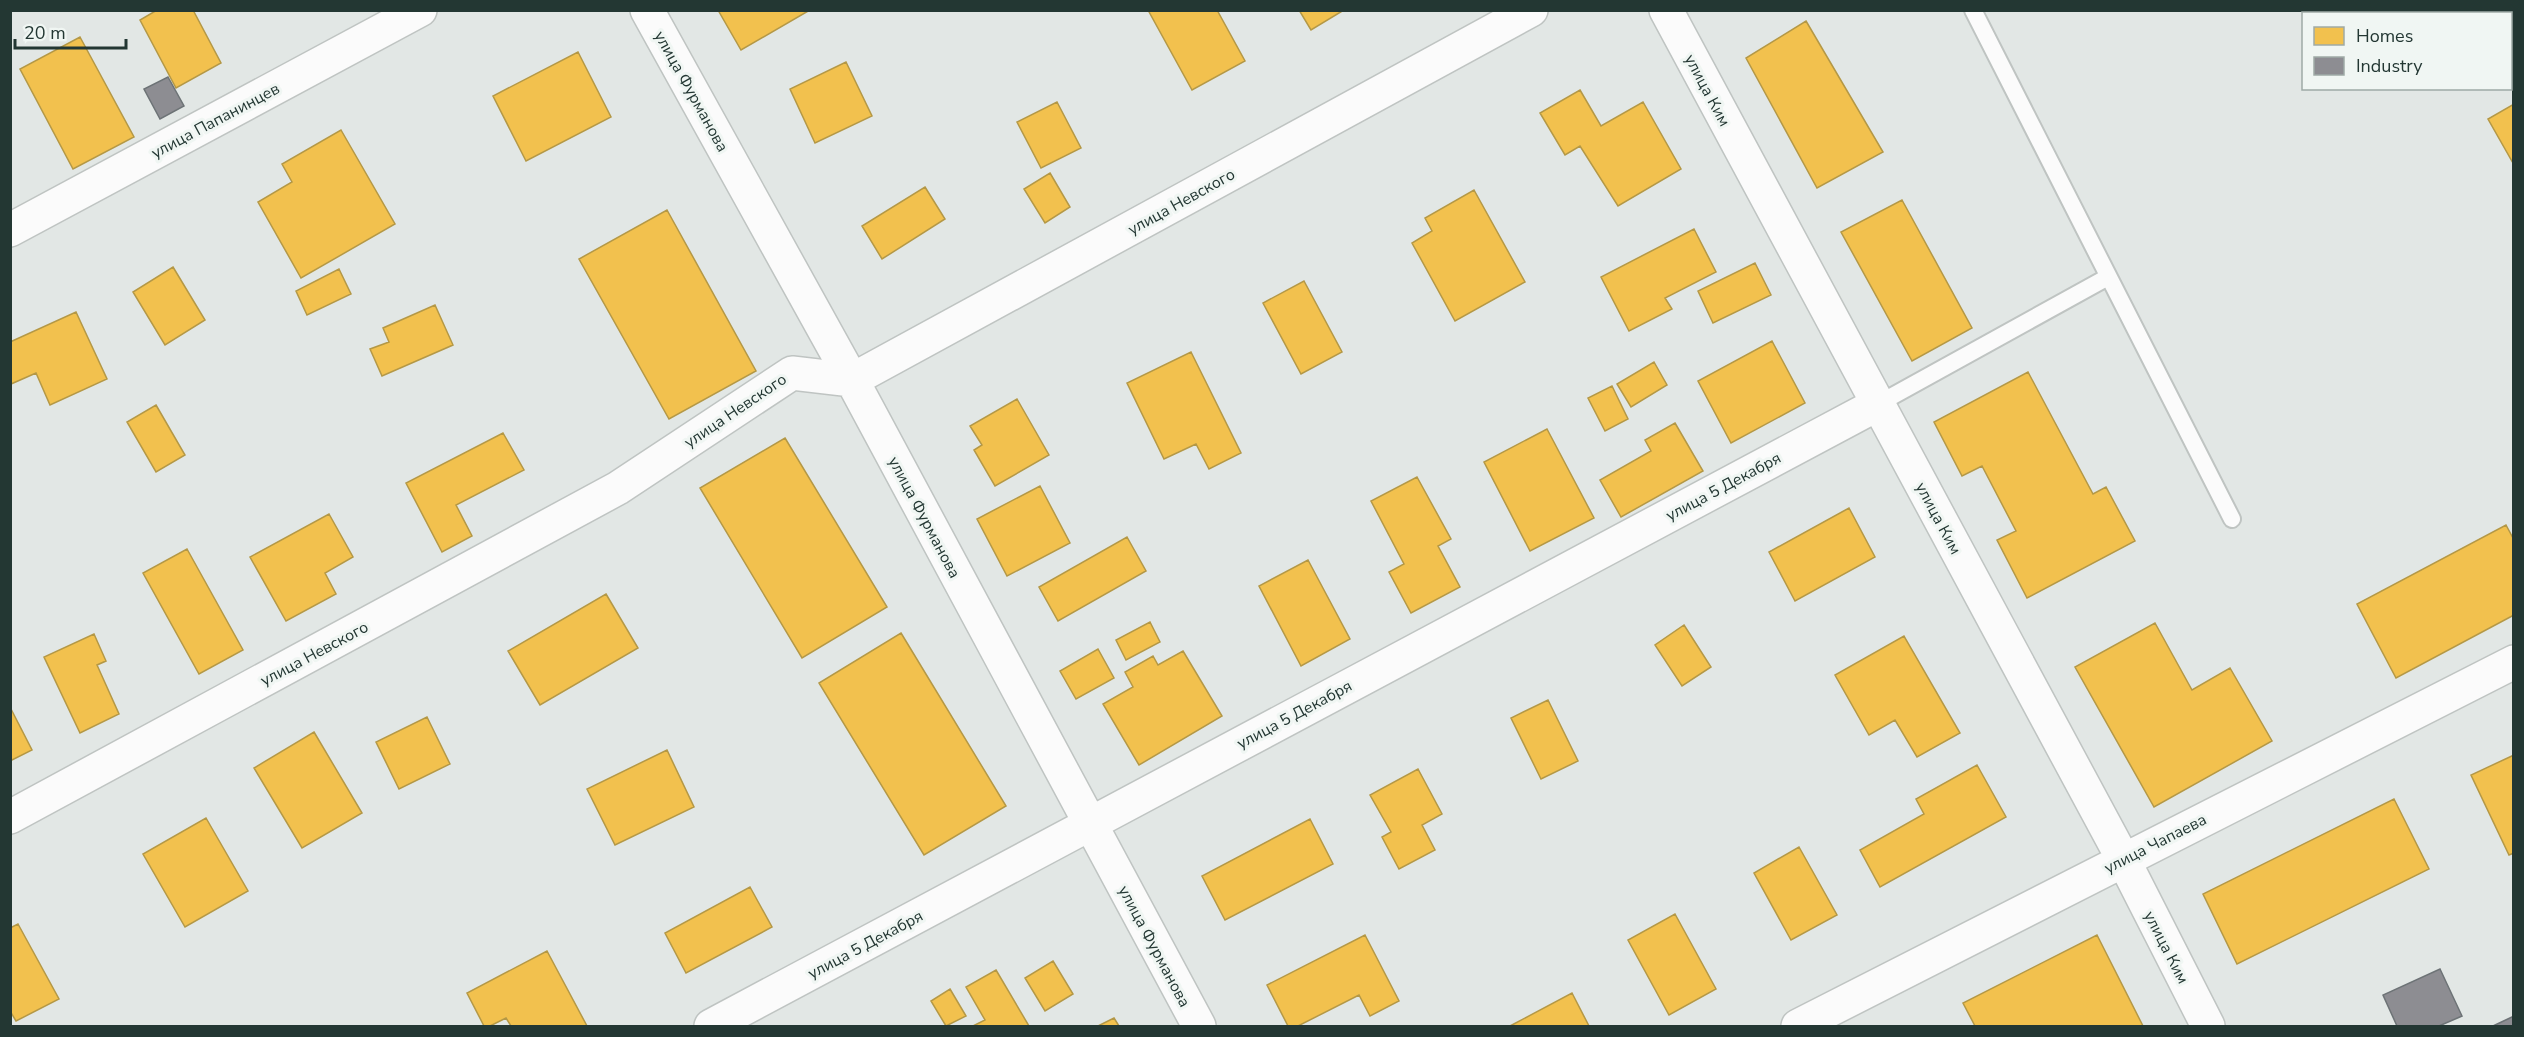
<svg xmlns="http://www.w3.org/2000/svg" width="2524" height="1037" viewBox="0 0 2524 1037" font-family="'Nunito Sans',sans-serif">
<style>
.homes{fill:#f2c14e;stroke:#b49846;stroke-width:1.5}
.industry{fill:#8d8d92;stroke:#6d7376;stroke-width:1.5}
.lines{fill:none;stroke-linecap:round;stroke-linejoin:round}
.lane-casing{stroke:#bfc4c2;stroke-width:20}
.street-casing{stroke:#bfc4c2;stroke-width:36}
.lane{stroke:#fbfbfb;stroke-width:16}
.street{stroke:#fbfbfb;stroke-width:33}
.labels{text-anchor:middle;stroke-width:6;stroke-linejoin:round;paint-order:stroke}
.street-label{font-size:16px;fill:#233733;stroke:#f0f6f3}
</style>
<rect width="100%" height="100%" fill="#e2e7e5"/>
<path class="homes" d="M157,10h36l28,53 -45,25 -36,-68z
M718,10h92l-69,40z
M1148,10h69l28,51 -53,29z
M1299,10h45l-33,20z
M1806,21l77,131 -66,36 -71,-130z
M80,37l54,100 -61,32 -53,-100z
M578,52l33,65 -85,44 -33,-65z
M846,62l26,54 -57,27 -25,-54z
M1580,90l21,36 42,-24 38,67 -63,37 -38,-60 -15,9 -25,-42z
M1057,102l24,46 -40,20 -24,-46z
M2514,104v59h-1l-25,-44z
M341,130l54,94 -94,54 -43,-76 34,-20 -10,-18z
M1050,173l20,34 -25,16 -21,-34z
M925,187l20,32 -63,40 -20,-33z
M1474,190l51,92 -70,39 -43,-78 20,-12 -7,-13z
M1902,200l70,128 -60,33 -71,-129z
M667,210l89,161 -87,48 -90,-160z
M1694,229l22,43 -51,26 7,11 -43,22 -28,-54z
M1755,263l16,32 -58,28 -15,-32z
M173,267l32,53 -40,25 -32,-53z
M339,269l12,25 -44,21 -11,-24z
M1304,281l38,71 -41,22 -38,-71z
M435,305l18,40 -71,31 -12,-27 19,-7 -6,-14z
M76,312l31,67 -57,26 -14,-32 -25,11 -1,-42z
M1772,341l33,62 -74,40 -33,-62z
M1191,352l50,101 -32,16 -13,-25 -32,15 -37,-76z
M1654,362l13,23 -36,22 -14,-23z
M2028,372l65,122 13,-7 29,54 -108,57 -30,-58 19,-9 -34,-65 -20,10 -28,-54z
M1612,386l16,33 -23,12 -17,-33z
M1017,399l32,56 -54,31 -21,-36 8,-5 -12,-19z
M156,405l29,50 -29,17 -29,-50z
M1675,423l28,48 -82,46 -21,-37 51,-29 -6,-11z
M1547,429l47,89 -64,33 -46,-89z
M503,433l21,37 -68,35 16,31 -30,16 -36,-69z
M785,438l102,169 -85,51 -102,-170z
M1417,477l34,62 -13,7 22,41 -49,26 -22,-41 15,-8 -33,-63z
M1040,486l30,57 -63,33 -30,-57z
M1849,508l26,49 -80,44 -26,-49z
M329,514l24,43 -28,16 11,21 -50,27 -36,-64z
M2506,525l8,15v75l-118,63 -39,-74z
M1127,537l19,34 -88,50 -19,-34z
M187,549l56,101 -44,24 -56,-101z
M1308,560l42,79 -49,27 -42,-80z
M606,594l32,54 -98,57 -32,-54z
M1150,622l10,20 -34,18 -10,-20z
M2155,623l37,67 38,-22 42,73 -118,66 -79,-140z
M1684,625l27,42 -29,19 -27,-41z
M901,633l105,173 -82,49 -105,-172z
M94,634l12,27 -9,4 22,49 -39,19 -36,-76z
M1904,636l56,97 -43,24 -22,-37 -26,15 -34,-60z
M1098,649l16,29 -38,21 -16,-28z
M1183,651l39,65 -83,49 -36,-61 30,-17 -8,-15 28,-16 5,9z
M1548,700l30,61 -37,18 -30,-61z
M10,707l22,43 -22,11z
M427,717l23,47 -51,25 -23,-47z
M314,732l48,81 -60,35 -48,-80z
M667,750l27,57 -79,38 -28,-56z
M2514,755v98l-5,2 -38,-80z
M1977,765l29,52 -126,70 -20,-37 64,-36 -8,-15z
M1418,769l24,45 -20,11 13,25 -36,19 -17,-32 9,-5 -21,-37z
M2394,799l35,70 -192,95 -34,-70z
M206,818l42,73 -63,36 -42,-73z
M1310,819l23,45 -108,56 -23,-44z
M1799,847l38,68 -46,25 -37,-67z
M750,887l22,40 -86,46 -21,-40z
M1675,914l41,75 -47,26 -41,-75z
M18,924l41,75 -43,22 -6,-10v-83z
M1365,935l34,66 -29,15 -11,-21 -61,31h-10l-21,-41z
M2097,935l46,91h-168l-12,-23z
M547,951l40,75h-76l-5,-8 -16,8h-6l-17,-33z
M1053,961l20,33 -28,17 -20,-33z
M996,970l33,56h-56l12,-6 -19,-33z
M950,989l16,27 -20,10 -15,-25z
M1572,993l17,33h-79z
M1114,1018l5,8h-21z"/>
<path class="industry" d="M168,77l16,29 -24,13 -16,-30z
M2440,969l22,47 -23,10h-42l-14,-31z
M2514,1016v10h-21z"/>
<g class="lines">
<defs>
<path id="lane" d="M1973,10l259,509
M1878,404l230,-127"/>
<path id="street" d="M647,10l205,370 347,646
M1666,10l457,849 85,167
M10,230l410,-220
M10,817l608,-329 174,-115 60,7 679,-370
M711,1026l1167,-622
M1798,1026l716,-364"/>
</defs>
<use href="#lane" class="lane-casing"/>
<use href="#street" class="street-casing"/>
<use href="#lane" class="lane"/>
<use href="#street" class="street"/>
</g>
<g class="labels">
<g class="street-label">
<text transform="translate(1708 90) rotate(62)" y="6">улица Ким</text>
<text transform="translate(692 91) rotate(61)" y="6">улица Фурманова</text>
<text transform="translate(215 120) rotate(-28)" y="6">улица Папанинцев</text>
<text transform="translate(1181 201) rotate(-29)" y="6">улица Невского</text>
<text transform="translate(735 410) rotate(-34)" y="6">улица Невского</text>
<text transform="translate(1723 486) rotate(-28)" y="6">улица 5 Декабря</text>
<text transform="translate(925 517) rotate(62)" y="6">улица Фурманова</text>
<text transform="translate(1939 518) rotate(62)" y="6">улица Ким</text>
<text transform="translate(314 653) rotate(-28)" y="6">улица Невского</text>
<text transform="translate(1294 714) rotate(-28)" y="6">улица 5 Декабря</text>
<text transform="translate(2155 843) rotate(-27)" y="6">улица Чапаева</text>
<text transform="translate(865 944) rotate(-28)" y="6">улица 5 Декабря</text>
<text transform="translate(1155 946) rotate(62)" y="6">улица Фурманова</text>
<text transform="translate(2167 947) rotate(63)" y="6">улица Ким</text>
</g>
</g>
<rect width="2524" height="1037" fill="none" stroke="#233733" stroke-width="24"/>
<rect x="2302" y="12" width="210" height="78" fill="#f0f6f3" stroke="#9eaaa6" stroke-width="1.5"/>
<rect x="2314" y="27" width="30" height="18" fill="#f2c14e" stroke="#9eaaa6" stroke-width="1.5"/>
<text x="2356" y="42" font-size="18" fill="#233733">Homes</text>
<rect x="2314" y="57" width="30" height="18" fill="#8d8d92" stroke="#9eaaa6" stroke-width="1.5"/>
<text x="2356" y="72" font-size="18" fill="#233733">Industry</text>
<path d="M15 39v9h111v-9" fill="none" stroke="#233733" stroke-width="3"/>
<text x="24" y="39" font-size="18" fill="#233733" stroke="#f0f6f3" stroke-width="4.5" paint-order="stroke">20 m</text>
</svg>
